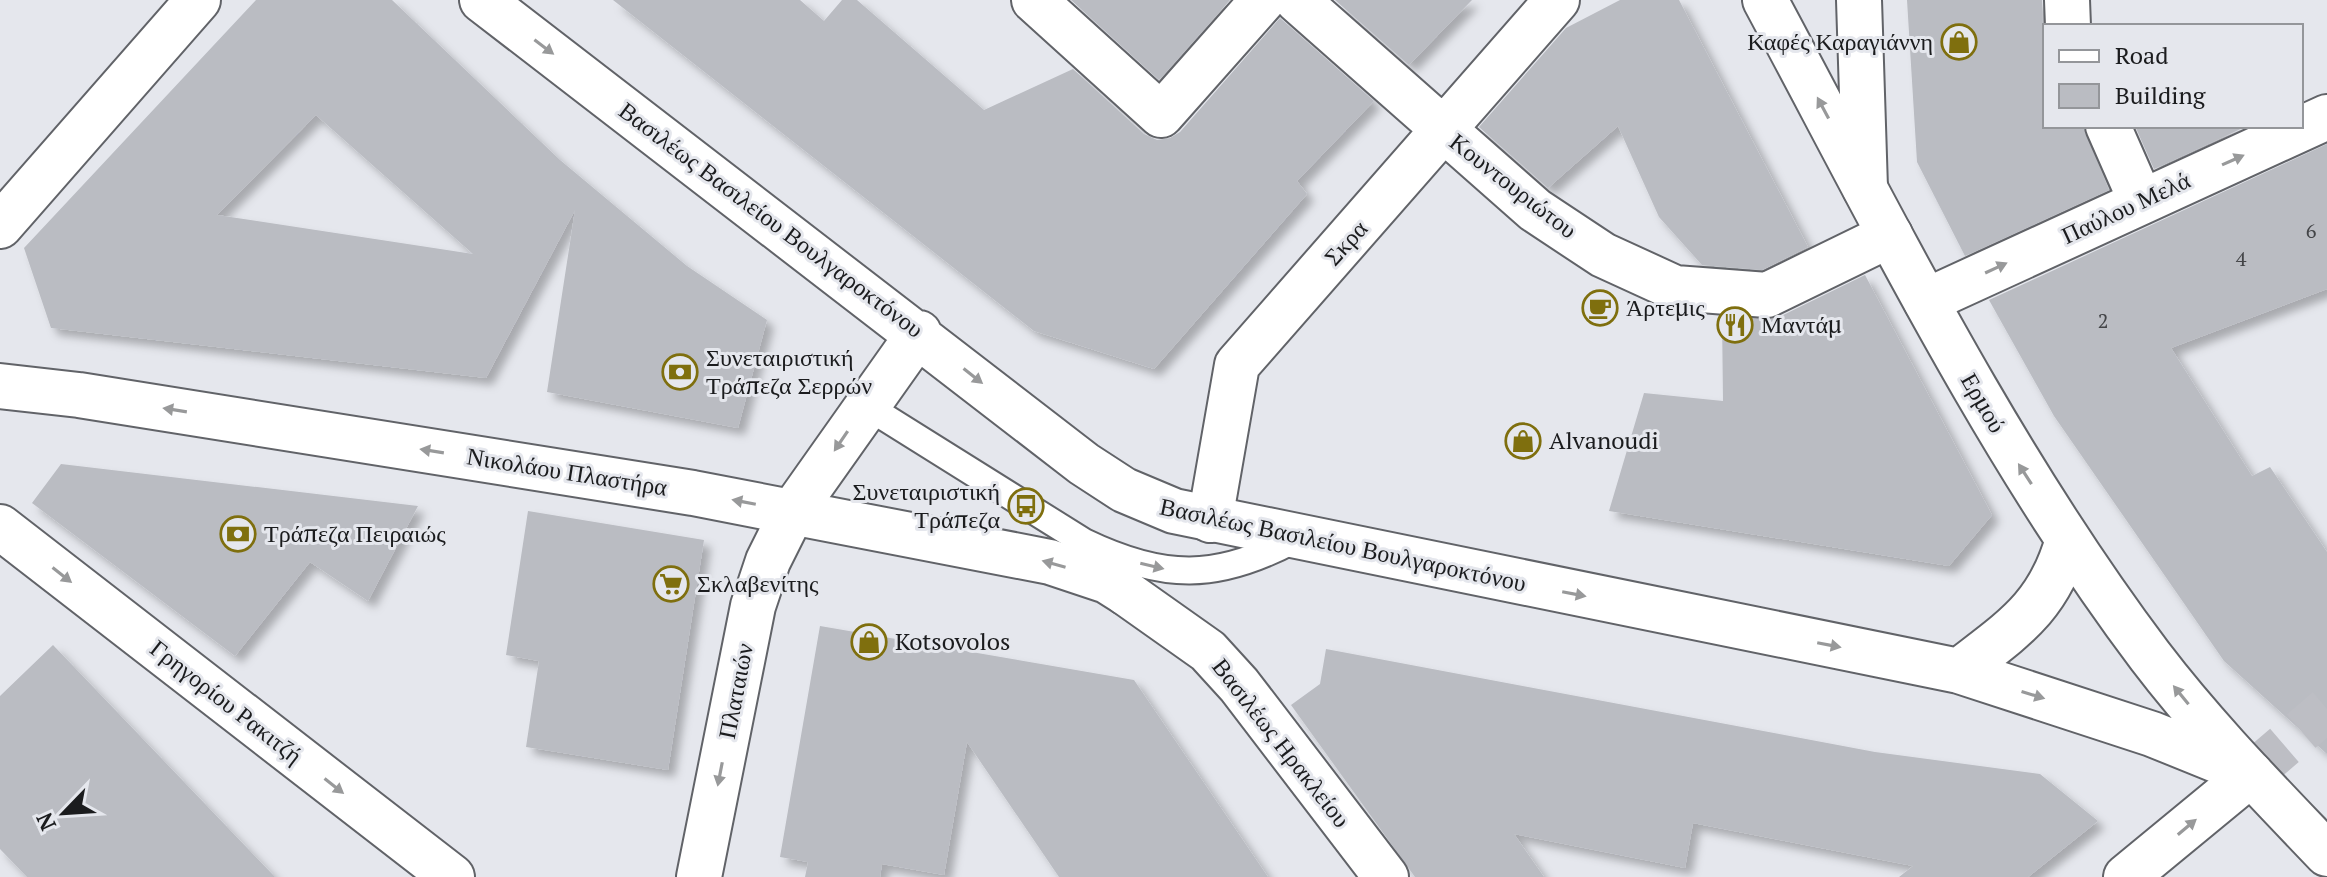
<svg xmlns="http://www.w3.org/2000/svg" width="2327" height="877" viewBox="0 0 2327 877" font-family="'PT Serif',serif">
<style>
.building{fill:#babcc2;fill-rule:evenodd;filter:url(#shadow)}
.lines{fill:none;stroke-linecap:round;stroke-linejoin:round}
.street-tunnel{stroke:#bdbec4;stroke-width:44;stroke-dasharray:44 22;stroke-linecap:butt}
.lane-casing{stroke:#616368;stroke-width:30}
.street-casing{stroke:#616368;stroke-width:48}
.secondary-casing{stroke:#616368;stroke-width:48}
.lane{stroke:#fff;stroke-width:26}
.street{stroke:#fff;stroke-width:44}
.secondary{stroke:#fff;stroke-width:44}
.oneway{fill:#98999a}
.labels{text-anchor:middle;stroke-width:6;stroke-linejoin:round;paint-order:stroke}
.number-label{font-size:20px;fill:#434447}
.poi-label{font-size:24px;fill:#1b1c1e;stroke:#e5e7ed;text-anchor:start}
.street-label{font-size:24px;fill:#1b1c1e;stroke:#e5e7ed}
</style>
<defs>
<filter id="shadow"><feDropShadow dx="7" dy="7" stdDeviation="4" flood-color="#0004"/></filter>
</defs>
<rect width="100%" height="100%" fill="#e5e7ed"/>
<path class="building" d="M256,0h136l168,160 127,106 80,54 -29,108 -191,-36 28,-182 -89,168 -435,-50 -27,-80zM316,115l157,139 -256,-39z
M613,0h187l24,21 18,-21h15l127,110 89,-41 71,65 13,6 13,-2 10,-6 100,-114 94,83 -77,80 10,13 -153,175 -120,-38z
M1071,0h159l-71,80z
M1335,0h137l-63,65z
M1620,0h59l129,247 -46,23 -60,-5 -43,-48 -41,-91 -70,62 -69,-61 87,-99z
M1907,0h135l3,126h38l26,64 -144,66 -48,-94z
M2135,126h112l-93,43z
M2327,144v145l-156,59 81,128 18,-9 57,85v202l-103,-93 -170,-245 -65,-116z
M1865,275l127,240 -43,51 -340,-55 35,-118 79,8 -1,-84 55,1z
M61,464l357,42 -50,95 -58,-39 -75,94 -203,-153z
M528,511l176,29 -36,230 -142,-23 13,-86 -33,-6z
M820,626l314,54 134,197h-209l-92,-135 -23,133 -62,-11 -2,13h-75l3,-15 -28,-5z
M53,645l222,232h-248l-27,-28v-153z
M1326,649l549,103 165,22 58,47 -70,56h-129l14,-11 -220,-43 -8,45 -171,-34 30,43h-129l-124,-172 29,-21z"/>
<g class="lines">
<path class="street-tunnel" d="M2251,774l76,-65"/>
<defs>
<path id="lane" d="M865,405l219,137c79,38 133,39 211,-3"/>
<path id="street" d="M1034,0l127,115 102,-115
M1297,0l238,210 68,45 72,33 92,7 123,-60
M1859,0l6,188
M2067,0l1,26
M2108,126l33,75
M0,226l198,-226
M1926,301l401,-184
M1210,520l27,-155 320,-365
M1126,593l82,58 31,34 147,192
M699,877l54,-271 15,-45 25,-50
M2126,877l125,-103"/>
<path id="secondary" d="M482,0l602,464 40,26 50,21 785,160 193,63 99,40
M1765,0c120,224 232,453 385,656 54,71 116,134 177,198
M0,386l79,9 614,98 357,69 57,19 19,12
M793,511l126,-178
M0,527l452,350
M1959,671c54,-42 90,-63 109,-132"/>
</defs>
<use href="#lane" class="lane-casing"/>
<use href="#street" class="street-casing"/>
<use href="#secondary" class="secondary-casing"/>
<use href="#lane" class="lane"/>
<use href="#street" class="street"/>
<use href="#secondary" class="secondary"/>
</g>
<defs><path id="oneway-solid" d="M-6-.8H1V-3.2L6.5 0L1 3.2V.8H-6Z" transform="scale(2)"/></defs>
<g class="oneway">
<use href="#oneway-solid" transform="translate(544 47) rotate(37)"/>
<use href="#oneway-solid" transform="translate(1823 108) rotate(-118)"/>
<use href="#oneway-solid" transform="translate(2233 160) rotate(-24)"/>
<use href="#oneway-solid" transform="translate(1996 268) rotate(-25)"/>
<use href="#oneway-solid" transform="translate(973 376) rotate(38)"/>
<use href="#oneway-solid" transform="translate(175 410) rotate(-171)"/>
<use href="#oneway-solid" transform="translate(841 441) rotate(124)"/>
<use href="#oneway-solid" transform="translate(432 451) rotate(-171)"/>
<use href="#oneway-solid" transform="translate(2025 474) rotate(-123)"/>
<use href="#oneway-solid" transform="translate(744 502) rotate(-169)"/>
<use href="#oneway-solid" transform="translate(1054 564) rotate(-164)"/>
<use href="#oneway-solid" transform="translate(1152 566) rotate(13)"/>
<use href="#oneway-solid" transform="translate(62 575) rotate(38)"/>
<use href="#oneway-solid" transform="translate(1574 594) rotate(11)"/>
<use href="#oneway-solid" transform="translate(1829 645) rotate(11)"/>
<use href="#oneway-solid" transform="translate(2033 695) rotate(17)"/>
<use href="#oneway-solid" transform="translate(2181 695) rotate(-129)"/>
<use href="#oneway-solid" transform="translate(720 774) rotate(101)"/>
<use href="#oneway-solid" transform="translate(334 786) rotate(38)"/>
<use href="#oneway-solid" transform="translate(2187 827) rotate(-40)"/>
</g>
<defs>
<symbol id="shop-ring" viewBox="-11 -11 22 22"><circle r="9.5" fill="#e5e7ed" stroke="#7f6f0e" stroke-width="1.5"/><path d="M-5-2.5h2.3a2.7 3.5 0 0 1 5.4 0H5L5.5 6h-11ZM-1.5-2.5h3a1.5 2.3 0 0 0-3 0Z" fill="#7f6f0e"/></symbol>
<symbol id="cafe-ring" viewBox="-11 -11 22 22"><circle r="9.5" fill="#e5e7ed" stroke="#7f6f0e" stroke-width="1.5"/><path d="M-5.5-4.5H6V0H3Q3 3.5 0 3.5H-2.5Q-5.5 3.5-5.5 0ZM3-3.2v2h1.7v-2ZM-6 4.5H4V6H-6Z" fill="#7f6f0e"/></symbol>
<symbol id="restaurant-ring" viewBox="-11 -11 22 22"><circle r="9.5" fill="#e5e7ed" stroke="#7f6f0e" stroke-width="1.5"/><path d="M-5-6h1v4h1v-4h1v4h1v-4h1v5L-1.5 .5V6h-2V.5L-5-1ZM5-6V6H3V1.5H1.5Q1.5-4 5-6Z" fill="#7f6f0e"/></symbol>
<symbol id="bank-ring" viewBox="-11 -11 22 22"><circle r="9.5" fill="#e5e7ed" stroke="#7f6f0e" stroke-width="1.5"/><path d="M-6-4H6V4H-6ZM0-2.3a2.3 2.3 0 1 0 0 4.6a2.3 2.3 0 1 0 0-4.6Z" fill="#7f6f0e"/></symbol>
<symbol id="bus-ring" viewBox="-11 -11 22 22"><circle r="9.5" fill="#e5e7ed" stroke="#7f6f0e" stroke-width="1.5"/><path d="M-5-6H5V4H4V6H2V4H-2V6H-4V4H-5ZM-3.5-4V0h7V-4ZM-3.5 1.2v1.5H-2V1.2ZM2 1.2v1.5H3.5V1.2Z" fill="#7f6f0e"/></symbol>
<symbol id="supermarket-ring" viewBox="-11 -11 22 22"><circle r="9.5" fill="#e5e7ed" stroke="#7f6f0e" stroke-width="1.5"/><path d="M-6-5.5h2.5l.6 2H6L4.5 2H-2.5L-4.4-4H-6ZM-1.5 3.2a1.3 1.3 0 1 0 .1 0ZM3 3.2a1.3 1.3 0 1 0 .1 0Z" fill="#7f6f0e"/></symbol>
</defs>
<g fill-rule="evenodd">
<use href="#shop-ring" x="1939" y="22" width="40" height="40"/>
<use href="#cafe-ring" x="1580" y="288" width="40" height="40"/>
<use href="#restaurant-ring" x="1715" y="305" width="40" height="40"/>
<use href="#bank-ring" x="660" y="352" width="40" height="40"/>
<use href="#shop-ring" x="1503" y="421" width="40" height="40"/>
<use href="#bus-ring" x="1006" y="486" width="40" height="40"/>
<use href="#bank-ring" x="218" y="514" width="40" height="40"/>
<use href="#supermarket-ring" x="651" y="564" width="40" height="40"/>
<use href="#shop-ring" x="849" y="622" width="40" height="40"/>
</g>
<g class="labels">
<g class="number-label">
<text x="2311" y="238">6</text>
<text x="2241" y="266">4</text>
<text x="2103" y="328">2</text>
</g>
<g class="poi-label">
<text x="1933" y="50" text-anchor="end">Καφές Καραγιάννη</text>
<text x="1626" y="316">Άρτεμις</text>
<text x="1761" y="333">Μαντάμ</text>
<text x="706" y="366">Συνεταιριστική<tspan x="706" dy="28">Τράπεζα Σερρών</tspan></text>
<text x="1549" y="449">Alvanoudi</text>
<text x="1000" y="500" text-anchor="end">Συνεταιριστική<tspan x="1000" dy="28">Τράπεζα</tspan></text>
<text x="264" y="542">Τράπεζα Πειραιώς</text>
<text x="697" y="592">Σκλαβενίτης</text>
<text x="895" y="650">Kotsovolos</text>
</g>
<g class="street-label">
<text transform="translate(1513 186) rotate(38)" y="8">Κουντουριώτου</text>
<text transform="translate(2126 208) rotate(-25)" y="8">Παύλου Μελά</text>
<text transform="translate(771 220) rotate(37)" y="8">Βασιλέως Βασιλείου Βουλγαροκτόνου</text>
<text transform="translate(1346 243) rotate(-48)" y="8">Σκρα</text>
<text transform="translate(1983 403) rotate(60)" y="8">Ερμού</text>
<text transform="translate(567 472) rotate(9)" y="8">Νικολάου Πλαστήρα</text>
<text transform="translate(1343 545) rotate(12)" y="8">Βασιλέως Βασιλείου Βουλγαροκτόνου</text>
<text transform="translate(736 691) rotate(-79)" y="8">Πλαταιών</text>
<text transform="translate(226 702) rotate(38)" y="8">Γρηγορίου Ρακιτζή</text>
<text transform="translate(1281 743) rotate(52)" y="8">Βασιλέως Ηρακλείου</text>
</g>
</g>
<rect x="2043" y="24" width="260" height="104" fill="#e5e7ed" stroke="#94969a" stroke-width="2"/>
<rect x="2059" y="50" width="40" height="12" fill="#ffffff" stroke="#94969a" stroke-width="2"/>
<text x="2115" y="64" font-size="24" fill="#1b1c1e">Road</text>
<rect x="2059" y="84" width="40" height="24" fill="#babcc2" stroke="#94969a" stroke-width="2"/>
<text x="2115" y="104" font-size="24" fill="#1b1c1e">Building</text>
<g transform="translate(64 813) rotate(245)" stroke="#e5e7ed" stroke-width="6" paint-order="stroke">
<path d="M0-6L14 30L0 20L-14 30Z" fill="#1b1c1e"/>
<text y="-12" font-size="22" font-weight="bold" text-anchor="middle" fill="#1b1c1e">N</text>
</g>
</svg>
